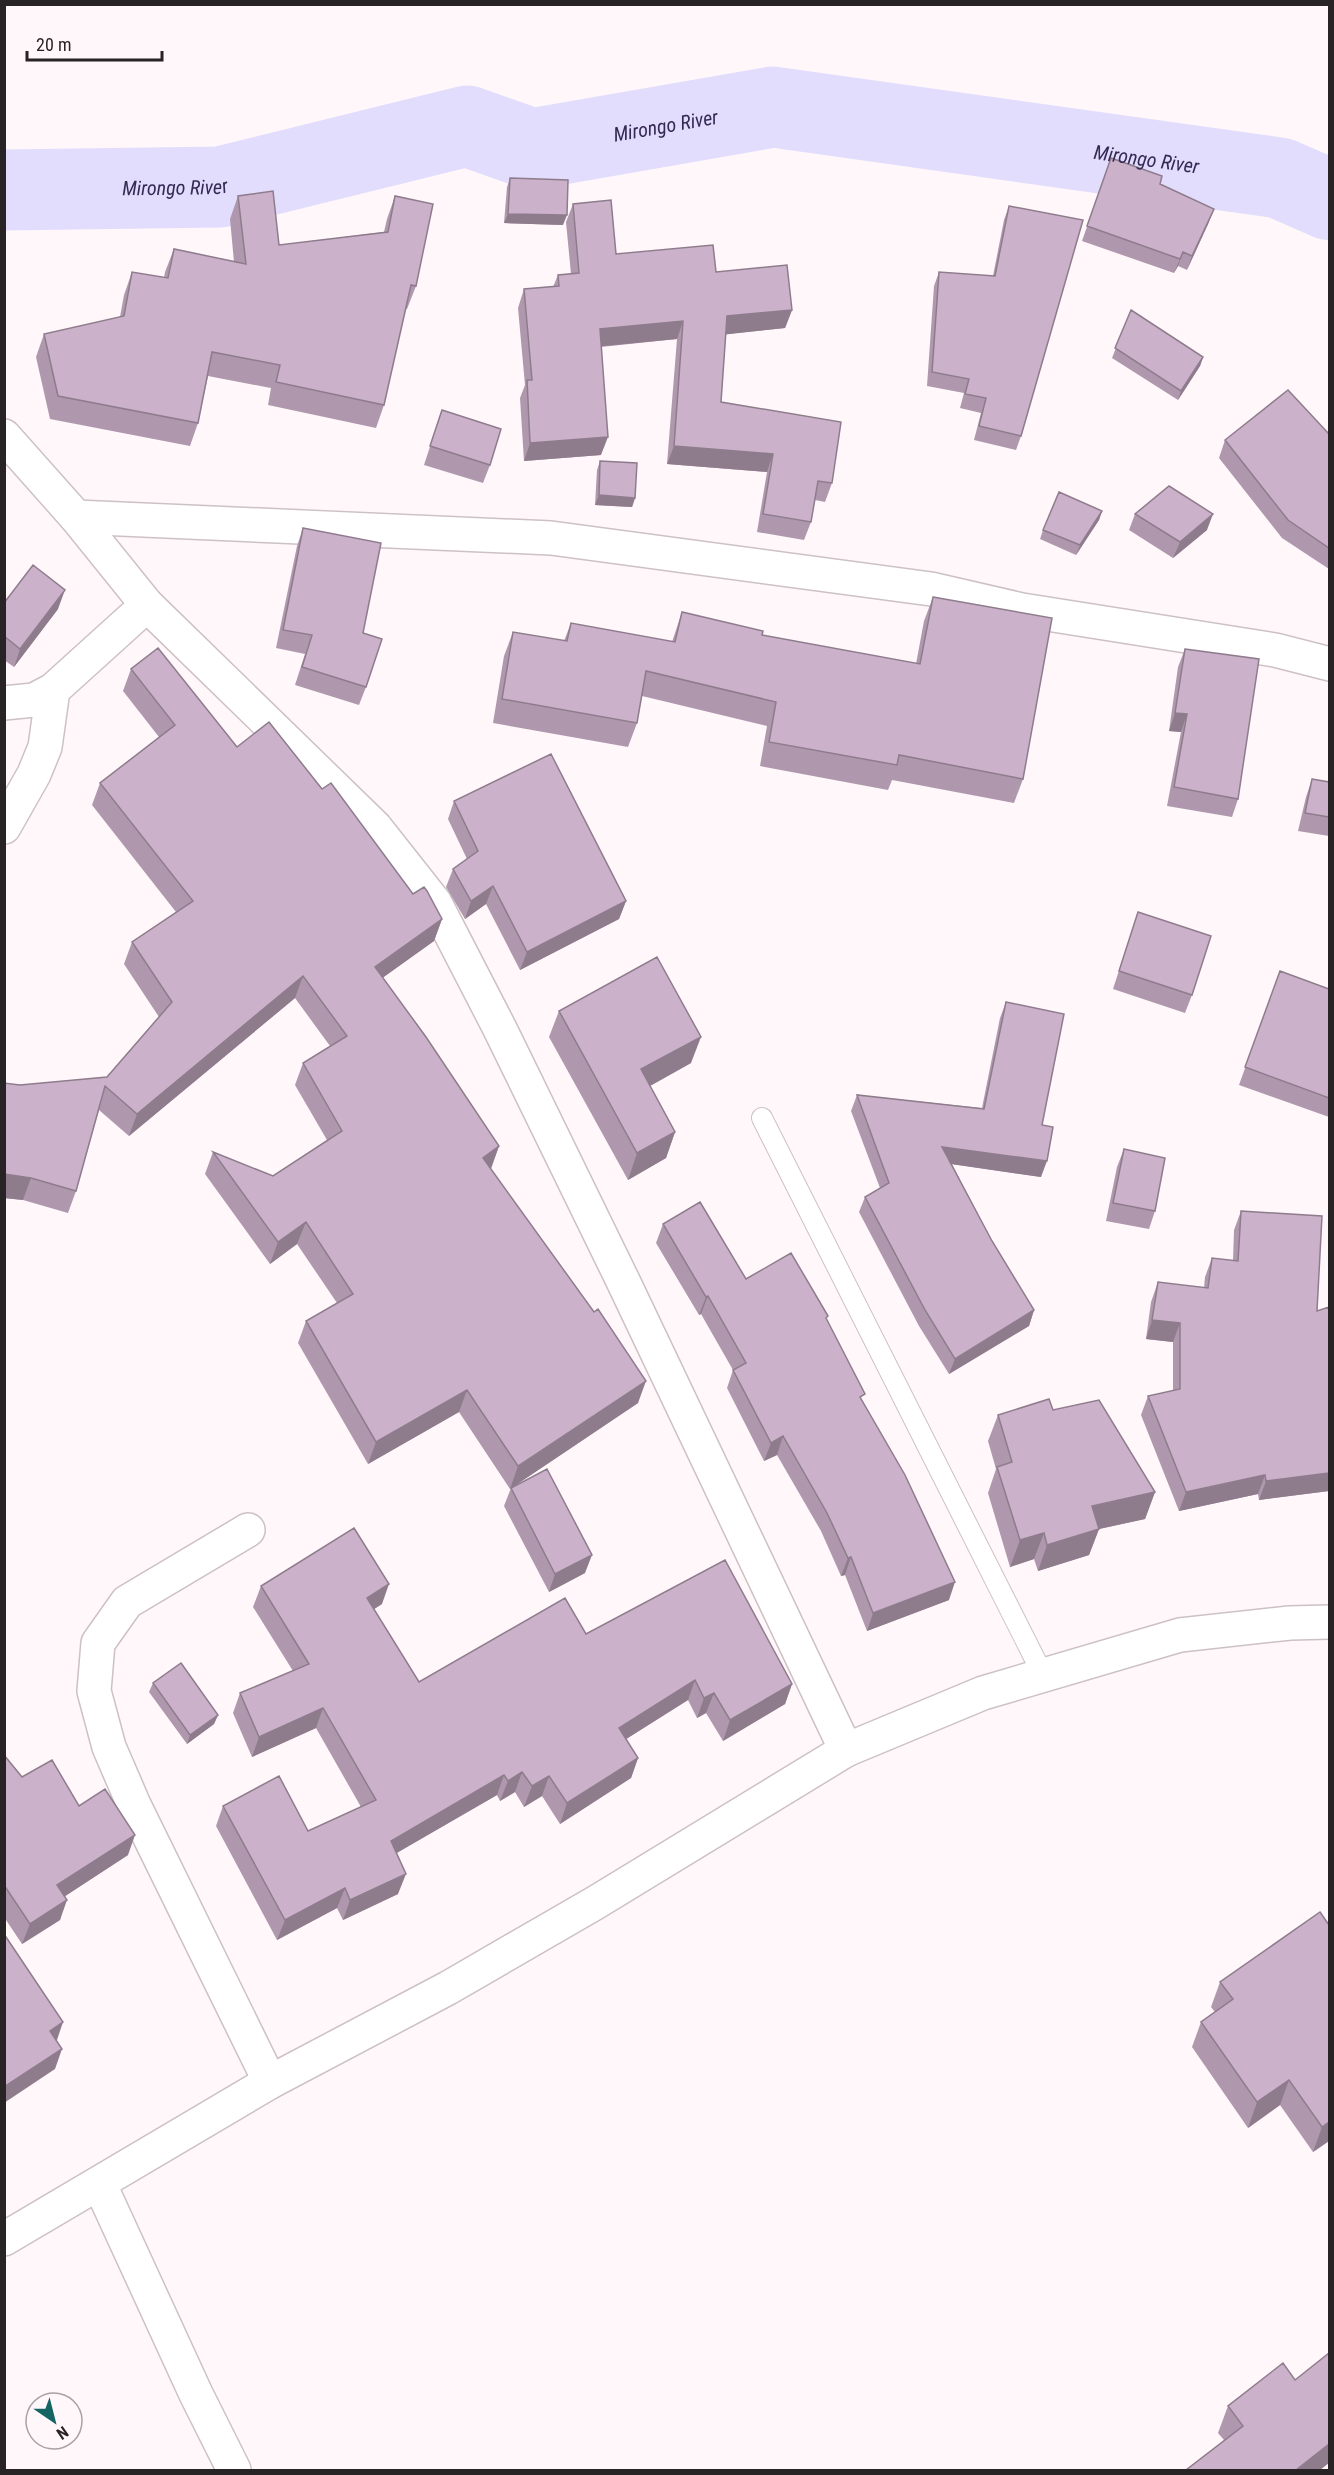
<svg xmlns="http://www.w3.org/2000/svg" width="1334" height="2475" viewBox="0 0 1334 2475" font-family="'Roboto Condensed',sans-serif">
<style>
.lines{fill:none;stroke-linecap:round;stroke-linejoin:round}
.river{stroke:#e2ddfd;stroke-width:81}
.service-casing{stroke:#cdc1c4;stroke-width:22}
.minor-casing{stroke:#cdc1c4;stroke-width:36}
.tertiary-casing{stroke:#cdc1c4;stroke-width:36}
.secondary-casing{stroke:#cdc1c4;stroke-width:36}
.service{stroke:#fff;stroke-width:20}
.minor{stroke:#fff;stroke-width:33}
.tertiary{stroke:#fff;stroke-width:33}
.secondary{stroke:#fff;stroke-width:33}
.wall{fill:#af98ae}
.shaded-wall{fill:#8e7c8d}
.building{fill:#cbb1ca;stroke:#8e7c8d;stroke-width:1.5}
.labels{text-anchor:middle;stroke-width:4.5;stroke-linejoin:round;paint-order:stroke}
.water-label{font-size:20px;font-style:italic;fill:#352a54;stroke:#fff7f9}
</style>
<rect width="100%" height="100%" fill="#fff7f9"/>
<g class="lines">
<path class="river" id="s1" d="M4,190l216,-3 247,-61 65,23 241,-42 507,71 50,22"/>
<defs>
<path id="service" d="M762,1118l281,557"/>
<path id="minor" d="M76,517l475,21 380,51 91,21 253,40 55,14
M4,703l30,-3 19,-10 94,-85
M4,827l30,-53 11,-27 8,-57
M248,1530l-121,72 -29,41 -4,48 15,56 25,58 136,277
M100,2185l96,209 38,76"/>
<path id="tertiary" d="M4,436l72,81 71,88 228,222 60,76 65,126 124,254 222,467"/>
<path id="secondary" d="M4,2239l266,-157 178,-94 147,-85 251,-153 137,-57 197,-58 110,-12 40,-1"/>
</defs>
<use href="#service" class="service-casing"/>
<use href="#minor" class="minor-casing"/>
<use href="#tertiary" class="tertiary-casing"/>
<use href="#secondary" class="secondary-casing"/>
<use href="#service" class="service"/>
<use href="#minor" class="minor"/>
<use href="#tertiary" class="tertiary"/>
<use href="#secondary" class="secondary"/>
</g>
<path class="wall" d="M1111,158l49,26 54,25 -6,15 -21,46 -9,-4 -4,7 -92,-32z
M510,178l53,47 -59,-2 3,-36z
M238,196l41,49 105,-13 3,-13 8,-23 21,90 -9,23h-2l-21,96 -8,23 -108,-23 3,-17 -63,-12 -10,47 -8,23 -140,-27 -14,-62 8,-23 76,-17 4,-22 8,-23 32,6 1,-6 9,-23 60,13 -4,-43z
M573,204l43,50 100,18 76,38 -7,18 -59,6 -5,68 111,81 -7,19 -10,-2 -4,22 -7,18 -47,-8 10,-60 -100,-8 10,-125 -76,8v108l-77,6 -4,-63 5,-13 -7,-77 6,-19 29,-2 5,-12 13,-1 -5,-52z
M1009,206l12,230 -5,14 -42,-10 7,-27 -21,-5 4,-15 -37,-7 7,-100 5,-14 54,4 11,-56z
M1131,310l72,47 -3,9 -22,34 -66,-42z
M442,410l48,55 -7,18 -59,-18z
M1329,434v135l-47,-31 -63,-80 6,-18z
M600,461l35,37 -3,9 -37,-2 2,-35z
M1102,511l-3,9 -23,35 -36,-16 3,-9z
M1135,514l72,16 -34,28 -44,-28z
M303,528l60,105 3,54 -7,18 -64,-20 10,-31 -29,-6 21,-102z
M933,597l90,182 -9,24 -122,-23 -4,10 -128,-24 7,-40 -125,-30 -5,27 -9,24 -135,-24 11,-67 9,-24 51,9 7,-18 101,19 10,-30 80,23 154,29 8,-43z
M4,603l54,6 -44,58 -10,-7z
M1185,649l53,150 -6,18 -65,-11 14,-74 -12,-1 9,-64z
M131,669l106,78 85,42 91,105 29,25 -8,22 -52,37 117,168 -8,23 147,234 -128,86 -51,-77 -91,52 -70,-121 8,-22 31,-18 -40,-59 -27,20 -65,-90 8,-22 60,24 54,-36 -32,-55 8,-22 27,-17 -35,-48 -166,138 -30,-26 -23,81 -8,22 -45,-13 -19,-2v-115l16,2 87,-8 52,-60 -35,-53 8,-22 44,-30 -84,-107 8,-22 59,-46 -36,-46z
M1312,779l17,3v54l-31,-5 8,-34z
M454,801l172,100 -7,18 -99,51 -34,-66 -21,15 -19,-32 7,-18 14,-10 -19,-40z
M1138,912l54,83 -7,18 -72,-24z
M1280,971l49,18v128l-90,-32z
M1006,1002l36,123 -1,52 -89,-13 40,77 42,69 -5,16 -80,48 -30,-48 -60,-114 6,-15 15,-9 -29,-77 6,-16 125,13 18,-90z
M559,1011l132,52 -41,23 25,46 -9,26 -38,22 -79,-143z
M1124,1149l31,62 -6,18 -43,-8 11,-54z
M1241,1211l76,100 12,-4v184l-70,9 -1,-6 -79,17 -38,-96 7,-19 25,-5v-49l-27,-3 5,-37 7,-20 46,6 1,-11 7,-19 21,3 1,-31z
M663,1224l83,55 81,41 122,280 -82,31 -22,-56 -4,1 -20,-45 -44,-76 -13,6 -37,-73 6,-18 -32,-56 -2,1 -43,-72z
M1053,1410l102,82 -10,27 -46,10 -10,26 -51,16 -4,-12 -24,8 -22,-74 8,-24 -8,-28 10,-26z
M511,1488l74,85 -36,19 -45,-86z
M261,1586l121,18 -8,5 45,73 167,-48 206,50 -7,20 -62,37 -17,-28 -9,5 -9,-18 -62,39 12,19 -7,20 -71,46 -18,-28 -18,11 -9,-15 -15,9 -3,-6 -101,58 2,41 -55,26 -6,-12 -60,32 -61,-114 7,-20 85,25 53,-24 -45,-79 -64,29 -19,-44 7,-20 53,-22 -40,-64z
M153,1683l65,32 -4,9 -27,20 -38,-52z
M4,1755l18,22 57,29 49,49 -63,41 -5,24 -38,24 -18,-27z
M1320,1912l9,229 -16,11 -33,-47 -32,23 -56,-81 9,-25 14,-10 -4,-5 9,-25z
M1295,2380l34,83 -105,-23 -6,-7 10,-27z"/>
<path class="shaded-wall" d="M1214,209l-6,15 -21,46 5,-14z
M508,214l59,1 -4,10 -59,-2z
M1183,252l-5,14 -4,7z
M792,310l-7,18 -64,7 6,-19z
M683,321l-6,18 -84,8 7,-18z
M1203,357l-3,9 -22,34 3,-9z
M608,437l-7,18 -77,6 6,-18z
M674,446l99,8 -6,18 -100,-8z
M599,495l36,3 -3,9 -37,-2z
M1102,511l-3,9 -23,35 4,-10z
M1213,514l-6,16 -34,28 7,-16z
M65,590l-7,19 -44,58 6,-18z
M1175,713l12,1 -6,18 -12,-1z
M493,886l-7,18 -21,15 6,-18z
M626,901l-7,18 -99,51 7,-18z
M442,919l-8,22 -67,48 8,-22z
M303,976l-8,22 -166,138 8,-22z
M701,1037l-10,26 -59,33 9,-27z
M675,1132l-9,26 -38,22 9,-27z
M499,1146l-8,22 -17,12 9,-22z
M942,1147l105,14 -6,16 -104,-15z
M4,1174l27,4 -8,22 -19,-2z
M306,1222l-9,22 -27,20 8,-22z
M708,1296l-7,18 -2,1 7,-18z
M1034,1310l-5,16 -80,48 6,-15z
M1152,1320l28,3 -7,19 -27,-3z
M646,1381l-8,22 -128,86 8,-23z
M467,1390l-8,22 -91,52 8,-22z
M783,1436l-6,19 -13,6 7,-18z
M1329,1473v18l-70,9 7,-19z
M1265,1475l-7,19 -79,17 7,-19z
M1155,1492l-10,27 -46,10 -10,26 -51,16 9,-26 45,-39z
M1044,1533l-10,26 -24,8 10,-27z
M592,1555l-7,18 -36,19 6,-18z
M851,1557l-6,18 -4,1 7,-18z
M955,1582l-6,18 -82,31 6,-18z
M389,1584l-7,20 -22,14 7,-20z
M695,1680l-7,20 -76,48 7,-20z
M792,1684l-7,20 -62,37 7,-21z
M714,1693l-8,20 -9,5 7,-20z
M323,1708l-7,20 -64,29 7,-20z
M218,1715l-4,9 -27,20 3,-9z
M638,1758l-7,20 -71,46 7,-21z
M522,1772l-7,20 -15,9 8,-20z
M504,1775l-7,20 -114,66 8,-20z
M549,1776l-7,20 -18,11 8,-21z
M135,1835l-7,20 -78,51 7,-21z
M406,1874l-8,20 -55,26 7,-20z
M345,1888l-8,20 -60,32 8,-20z
M67,1900l-7,20 -38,24 8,-20z
M63,2022l-7,21 -6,-12z
M62,2049l-7,20 -51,34v-16z
M1289,2080l-9,25 -32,23 9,-26z
M1329,2122v19l-16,11 9,-25z
M1329,2444v19l-9,7h-24z"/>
<path class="building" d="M1111,158l51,18 -2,8 54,25 -22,47 -9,-4 -3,7 -93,-33z
M510,178l58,2 -1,35 -59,-1z
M273,191l6,54 109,-13 7,-36 38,8 -17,82 -5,-1 -27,120 -108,-23 4,-17 -68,-13 -14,71 -140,-27 -14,-62 80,-18 8,-44 36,6 6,-29 72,15 -8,-68z
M611,200l5,54 97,-9 3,27 71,-7 5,45 -65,6 -6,86 120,20 -9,61 -14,-2 -7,41 -48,-8 10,-60 -99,-8 9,-125 -83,8 8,108 -78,6 -3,-63h5l-8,-91 35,-3 -1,-11 21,-2 -6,-69z
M1009,206l74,14 -62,216 -42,-10 7,-28 -21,-4 4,-15 -37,-7 7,-100 56,4z
M1131,310l72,47 -22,34 -66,-43z
M1288,390l41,44v114l-41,-28 -63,-80z
M442,410l59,19 -11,36 -60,-19z
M600,461l37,2 -2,35 -36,-3z
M1169,486l44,28 -33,28 -45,-28z
M1059,492l43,19 -22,34 -37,-15z
M303,528l78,15 -18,90 19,6 -16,48 -64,-20 10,-32 -29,-5z
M33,565l32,25 -45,59 -16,-13v-33z
M933,597l119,21 -29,161 -124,-24 -2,10 -128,-23 7,-40 -130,-31 -9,52 -135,-24 11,-67 54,9 4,-18 104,19 7,-30 81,19 -1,4 158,29z
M158,648l79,99 32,-25 53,67 9,-6 82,111 11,-7 3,4 15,28 -67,48 51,70 73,109 -16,12 111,154 4,-3 48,72 -128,85 -51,-76 -91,52 -70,-121 47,-27 -47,-72 -28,20 -65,-90 60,24 69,-45 -39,-68 44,-27 -44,-60 -166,138 -32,-28 -29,105 -45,-13 -27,-4v-91l16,2 87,-8 65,-75 -40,-60 61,-41 -93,-118 75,-58 -44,-56z
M1185,649l74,10 -21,140 -64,-12 13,-73 -12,-1z
M551,754l75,147 -99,51 -34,-66 -22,15 -18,-32 25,-18 -24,-50z
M1312,779l17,3v35l-24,-4z
M1138,912l73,24 -19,59 -73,-24z
M657,957l44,80 -60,32 34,63 -38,21 -78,-142z
M1280,971l49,18v109l-84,-31z
M1006,1002l58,12 -22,111 11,2 -6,34 -105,-14 50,94 42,69 -79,49 -30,-49 -60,-113 24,-14 -32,-88 127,14z
M1124,1149l41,9 -10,53 -42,-8z
M700,1202l46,77 45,-26 37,63 -2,2 39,76 -5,3 45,78 50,107 -82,31 -22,-56 -3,1 -21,-45 -44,-77 -12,7 -38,-73 13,-7 -38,-67 -2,1 -43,-73z
M1241,1211l81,5 -5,95 12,-4v166l-63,8 -1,-6 -79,17 -38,-96 32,-7v-66l-28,-3 6,-38 50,6 4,-30 26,3z
M1049,1399l4,11 46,-10 56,92 -63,14 7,23 -52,16 -3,-12 -24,7 -23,-73 15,-5 -14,-47z
M547,1469l45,86 -37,19 -44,-86z
M354,1528l35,56 -22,14 52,84 146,-84 21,36 139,-74 67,124 -62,36 -16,-27 -10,5 -9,-18 -76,48 19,30 -71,45 -18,-27 -17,10 -10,-14 -14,9 -4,-6 -113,66 15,33 -56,26 -5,-12 -60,32 -62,-114 56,-30 29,55 68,-31 -53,-92 -64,29 -19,-44 69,-29 -48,-78z
M181,1663l37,52 -28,20 -37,-52z
M4,1755l18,22 30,-17 27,46 26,-17 30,46 -78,50 10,15 -37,24 -26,-39z
M1320,1912l9,13v197l-7,5 -33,-47 -32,22 -56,-80 32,-23 -13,-17z
M6,1937l57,85 -13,9 12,18 -58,38v-149z
M1329,2353v91l-33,26h-110l57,-44 -15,-20 55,-43 12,17z"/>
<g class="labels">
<g class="water-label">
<text dy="7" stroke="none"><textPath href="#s1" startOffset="675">Mirongo River</textPath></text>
<text dy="7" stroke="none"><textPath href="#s1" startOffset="1161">Mirongo River</textPath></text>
<text dy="7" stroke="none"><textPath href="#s1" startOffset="171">Mirongo River</textPath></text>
</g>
</g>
<rect width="1334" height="2475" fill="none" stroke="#282324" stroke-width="12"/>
<g transform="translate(54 2421) rotate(145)"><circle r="28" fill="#fff7f9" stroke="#a9a2a4" stroke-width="1.5"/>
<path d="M0-4.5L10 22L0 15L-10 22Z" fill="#156464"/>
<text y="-9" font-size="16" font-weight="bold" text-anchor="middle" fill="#282324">N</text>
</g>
<path d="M27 51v9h135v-9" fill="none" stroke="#282324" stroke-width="3"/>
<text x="36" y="51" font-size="18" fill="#282324" stroke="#fff7f9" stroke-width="4.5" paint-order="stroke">20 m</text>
</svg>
